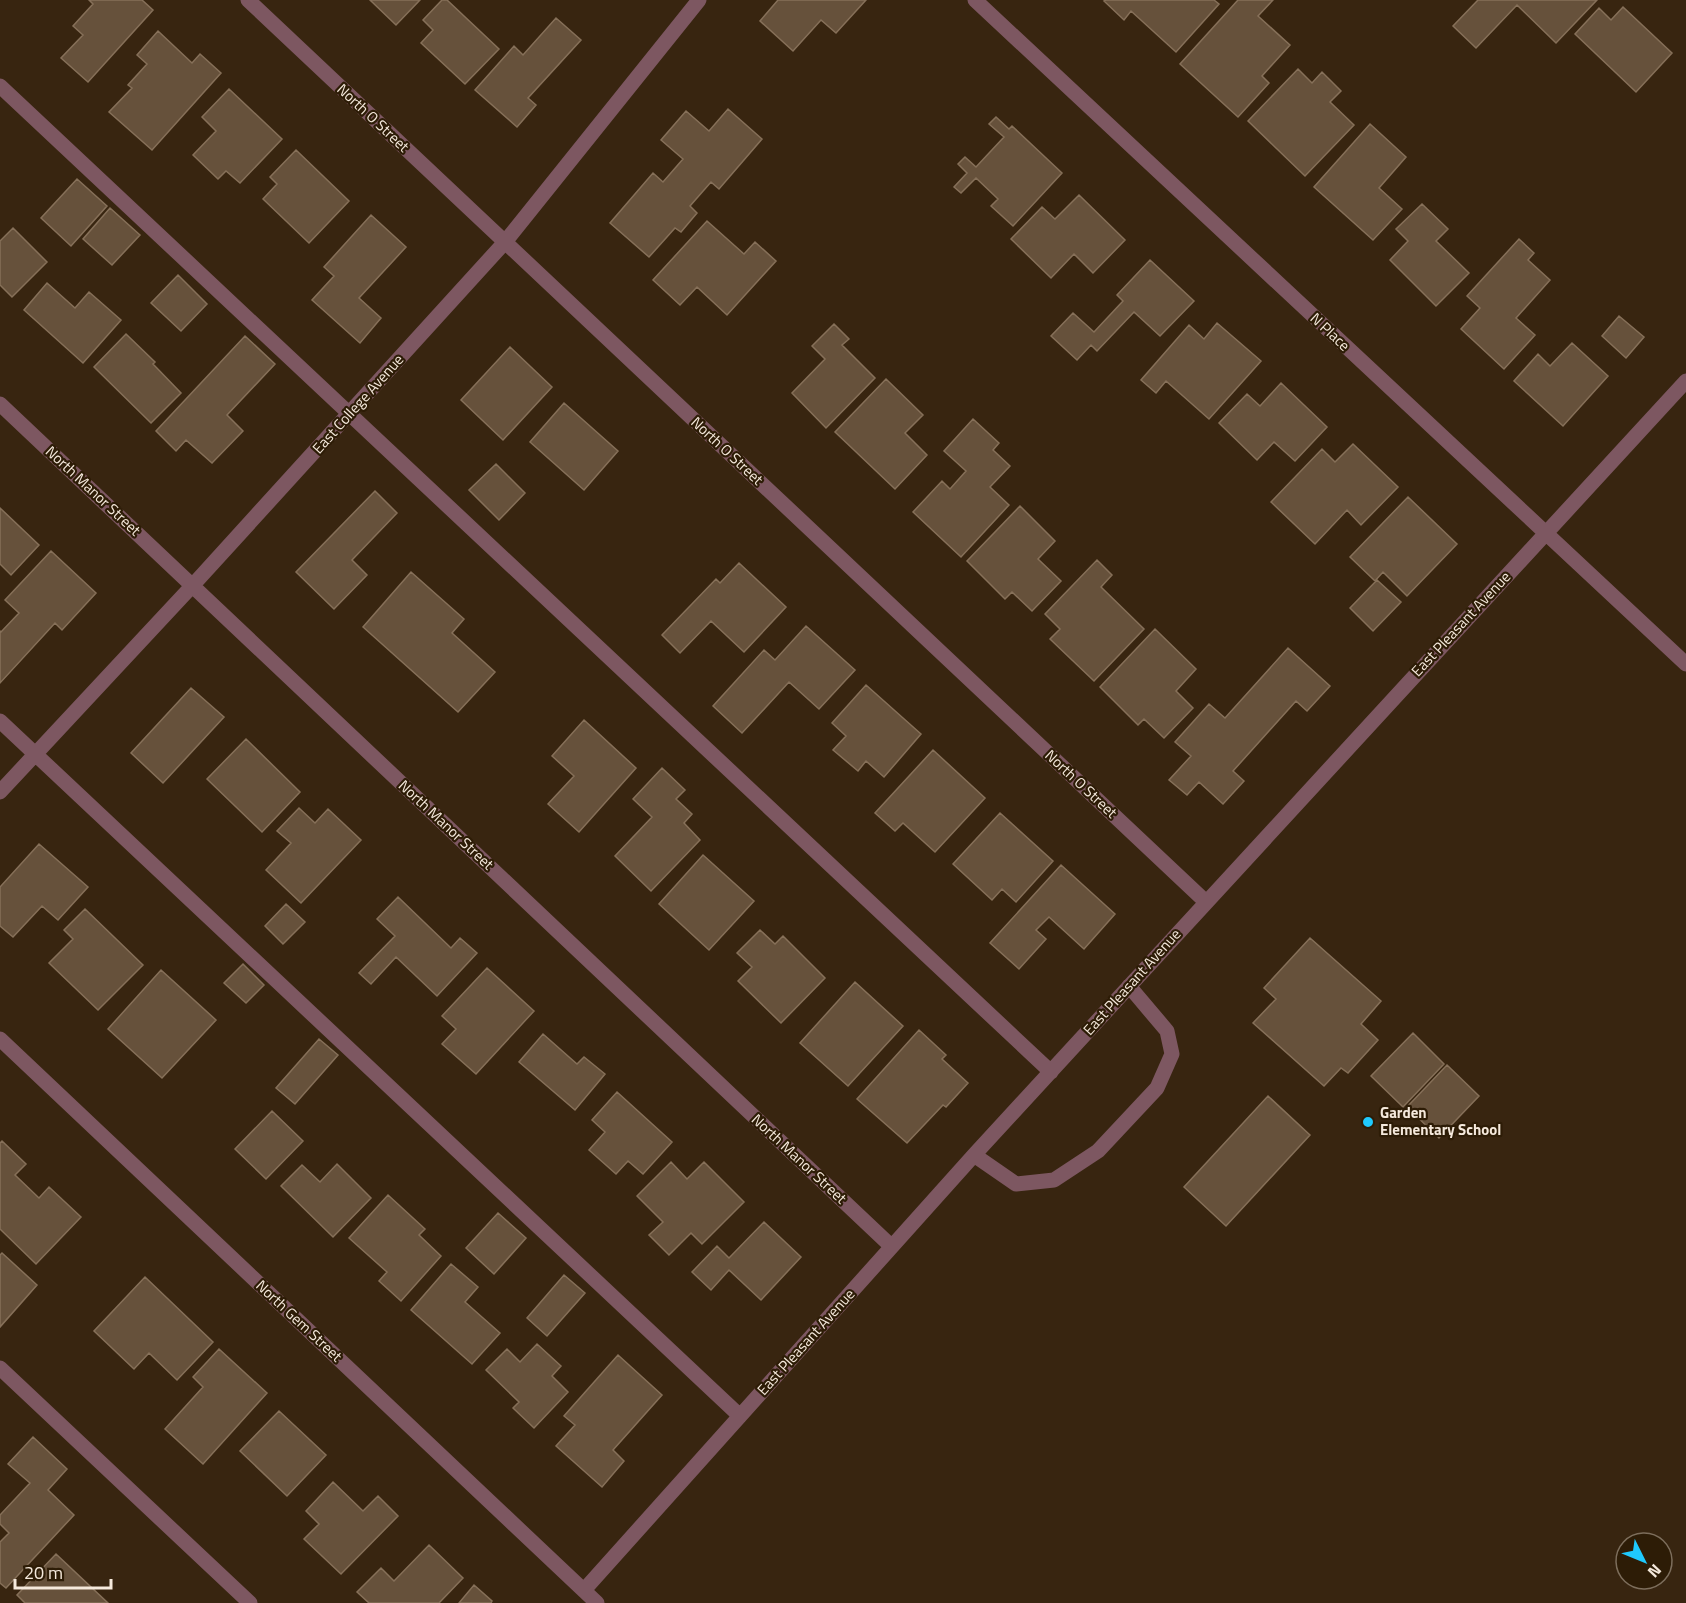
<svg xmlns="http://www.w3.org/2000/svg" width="1686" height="1603" viewBox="0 0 1686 1603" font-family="'Titillium Web',sans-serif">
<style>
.building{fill:#66513b;stroke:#867059;stroke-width:1.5}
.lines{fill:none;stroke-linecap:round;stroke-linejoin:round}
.minor{stroke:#7d5761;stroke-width:15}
.poi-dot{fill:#1fc9fd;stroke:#2d1c06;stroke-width:2}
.labels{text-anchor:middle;stroke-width:4.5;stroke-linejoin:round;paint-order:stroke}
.street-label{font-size:15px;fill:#f5e9dc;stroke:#2d1c06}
.poi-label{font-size:15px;font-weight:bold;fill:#f5e9dc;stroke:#2d1c06;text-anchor:start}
</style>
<rect width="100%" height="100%" fill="#382510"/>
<path class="building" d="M89,0h53l11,10 -65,72 -27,-24 22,-23 -10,-9 20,-22z
M370,0h50l-24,25z
M442,0h5l52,49 -34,35 -44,-41 12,-13 -10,-10z
M778,0h88l-30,33 -15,-13 -28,31 -33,-30z
M1106,0h108l5,4 -43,48 -45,-41 -7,9 -20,-19z
M1238,0h35l-15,16 32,29 -28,31 7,7 -31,34 -58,-53z
M1478,0h119l-41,43 -39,-38 -41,43 -23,-22z
M1623,7l49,46 -36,39 -61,-58 24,-26 12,12z
M556,18l25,22 -53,58 8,7 -19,22 -42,-37 39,-44 9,9z
M158,31l34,32 8,-9 21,19 -69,77 -43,-38 23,-24 -4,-3 19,-21 -10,-9z
M1298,69l14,14 10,-11 19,19 -11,11 24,23 -49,51 -57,-55z
M229,89l53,50 -42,44 -14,-12 -8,8 -25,-24 23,-24 -14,-14z
M728,109l34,30 -43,50 -8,-7 -21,24 7,7 -16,19 -6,-4 -26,29 -39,-34 43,-50 10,9 20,-23 -22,-19 25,-29 23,20z
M996,117l13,12 3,-3 50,47 -49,53 -22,-20 7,-7 -22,-21 -15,15 -7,-6 13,-14 -9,-9 7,-7 11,10 28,-30 -15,-13z
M1370,124l36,33 -27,31 23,21 -29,31 -59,-53z
M296,150l53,51 -40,42 -46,-44 14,-15 -7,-7z
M77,179l30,27 -36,40 -30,-28z
M1079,195l46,45 -32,33 -19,-19 -23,24 -40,-39 31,-32 13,12z
M1422,204l26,25 -12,12 33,32 -33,33 -46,-46 18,-19 -12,-12z
M110,208l30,27 -28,30 -29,-26z
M371,215l35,32 -47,51 22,20 -21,25 -48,-43 22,-24 -10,-9z
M707,221l37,33 11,-12 21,19 -49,54 -30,-28 -17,18 -27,-25z
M13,228l34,34 -35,35 -12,-12v-44z
M1519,239l15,14 -6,7 22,20 -34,38 19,17 -31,34 -43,-40 19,-21 -13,-12z
M1150,260l44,41 -34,35 -26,-24 -37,39 -6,-6 -14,15 -26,-24 22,-23 21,19 29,-31 -6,-6z
M178,275l29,29 -26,27 -30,-28z
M47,283l28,25 14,-16 32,28 -38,43 -59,-53z
M1619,316l25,21 -18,21 -24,-22z
M1217,323l44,38 -52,58 -43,-38 -10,12 -15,-13 48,-55 15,14z
M834,324l15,15 -7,6 33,33 -49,50 -34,-35 33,-34 -13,-13z
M126,334l29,28 -2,2 28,29 -30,30 -57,-56z
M245,336l30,28 -48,51 16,16 -31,32 -26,-23 -10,11 -20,-20z
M1572,343l36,33 -45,50 -49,-45 24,-27 12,12z
M510,347l42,40 -49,53 -42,-40z
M886,379l37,36 -18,18 22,22 -32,34 -60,-57z
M1281,383l46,44 -32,34 -21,-19 -17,18 -38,-37 28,-29 13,12z
M564,403l54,48 -34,39 -54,-48z
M973,419l26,24 -6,7 17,16 -20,21 19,18 -48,52 -48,-45 29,-31 8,8 16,-18 -22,-20z
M1353,444l45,43 -37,38 -14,-15 -32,34 -44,-42 51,-53 13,13z
M496,464l29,29 -26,27 -30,-30z
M375,491l22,22 -45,47 15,15 -33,34 -38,-37z
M1408,497l49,47 -50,52 -24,-24 -8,9 -25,-24z
M1020,506l35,35 -17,18 23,22 -29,30 -20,-19 -7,7 -38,-38z
M0,508l39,37 -28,30 -11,-11z
M51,551l45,42 -34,37 -7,-7 -55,60v-52l1,1 18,-19 -14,-13z
M1097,560l15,15 -11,12 43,42 -50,52 -44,-42 10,-10 -15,-15z
M739,563l47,44 -42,45 -33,-31 -31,32 -18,-18 54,-56 4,4z
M411,572l53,47 -12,14 43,39 -37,40 -95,-85z
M1377,580l24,22 -28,29 -23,-23z
M806,626l49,44 -36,39 -30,-27 -47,51 -29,-27 51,-56 11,10z
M1155,629l41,40 -20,22 17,17 -29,30 -20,-19 -6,6 -38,-38z
M1288,648l42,38 -23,25 -11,-10 -63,70 11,10 -21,23 -24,-22 -12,13 -18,-15 22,-24 -16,-14 34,-38 16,14z
M866,685l55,49 -37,43 -18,-16 -8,10 -25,-21 13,-14 -14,-13z
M191,688l33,29 -61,66 -32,-30z
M584,720l52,48 -57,64 -31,-28 26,-28 -22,-20z
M246,739l54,53 -38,40 -55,-53z
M933,750l52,48 -50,54 -32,-29 -8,8 -20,-18z
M662,768l23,22 -9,9 16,15 -8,9 16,17 -49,51 -36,-35 37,-39 -19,-18z
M299,808l16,15 13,-14 33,31 -60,63 -35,-33 25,-27 -14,-12z
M1000,813l53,48 -37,41 -14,-13 -10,11 -39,-36z
M39,844l49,43 -30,33 -16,-14 -29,31 -13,-11v-39z
M703,855l51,46 -45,49 -50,-46z
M1061,865l54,49 -31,35 -35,-32 -13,13 10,9 -27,30 -29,-26z
M398,897l53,51 9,-10 17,15 -40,43 -41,-39 -25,27 -12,-11 36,-37 -18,-17z
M286,904l19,18 -22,22 -18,-18z
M85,909l58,56 -45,45 -49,-47 24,-24 -9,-9z
M760,930l15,14 8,-8 42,42 -44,45 -43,-42 14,-14 -15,-14z
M1310,938l71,63 -20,23 17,16 -30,33 -7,-5 -17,18 -71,-63 23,-24 -12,-11z
M243,964l21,21 -18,18 -22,-20z
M487,968l47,43 -58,63 -34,-30 14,-15 -14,-13z
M161,970l55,50 -54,58 -54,-49z
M855,982l48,44 -55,60 -48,-43z
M919,1030l27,25 -4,4 26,24 -22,24 -3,-2 -36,38 -50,-44z
M1413,1033l31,31 -41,43 -32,-31z
M543,1034l34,30 7,-7 21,17 -30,36 -56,-48z
M319,1039l19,16 -43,49 -19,-16z
M1447,1065l32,31 -40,42 -32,-31z
M617,1092l55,50 -29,32 -15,-13 -12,13 -27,-24 16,-18 -13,-12z
M1268,1096l42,39 -84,91 -42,-39z
M272,1111l31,30 -37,38 -31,-30z
M2,1141l24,23 -11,11 24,23 10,-11 32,30 -45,47 -36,-35v-86z
M671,1162l16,17 17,-17 40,40 -42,42 -11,-11 -22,22 -20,-20 14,-13 -26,-26z
M337,1164l34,34 -38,39 -52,-51 21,-21 18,17z
M388,1195l37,34 -6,6 22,21 -40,45 -22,-20 8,-9 -38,-34z
M498,1213l28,25 -32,36 -28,-26z
M764,1222l37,35 -40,43 -32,-30 -18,20 -19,-18 25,-26 12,12z
M2,1253l35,32 -37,42v-72z
M451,1264l27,23 -13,15 35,31 -28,31 -61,-54z
M564,1275l21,18 -38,43 -20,-18z
M145,1277l68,65 -36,38 -28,-27 -15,16 -40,-38z
M537,1344l24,22 -9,10 16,16 -34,36 -21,-20 6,-6 -33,-32 21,-21 13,13z
M219,1349l48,44 -64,71 -38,-35 38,-42 -10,-10z
M618,1355l44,40 -49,55 11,11 -22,26 -46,-41 19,-21 -11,-9z
M279,1411l47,44 -39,41 -47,-45z
M33,1437l34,32 -19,21 26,25 -68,73 -6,-5v-41l9,-9 -9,-9v-9l30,-32 -22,-19z
M333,1482l30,29 15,-15 20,20 -57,58 -37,-35 15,-15 -13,-13z
M429,1545l34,33 -24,25h-70l-12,-11 24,-24 13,13z
M56,1554l52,49h-83l-8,-8z
M474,1585l18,16 -1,2h-32z"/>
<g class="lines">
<path class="minor" d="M248,0l958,902
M975,0l711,664
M0,86l1051,986
M0,404l891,842
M0,721l740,695
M0,792l193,-207 312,-343 194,-242
M0,1039l597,564
M974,1155l42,29 38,-4 44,-29 59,-63 15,-34 -5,-23 -38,-45
M0,1368l250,235
M585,1589l389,-434 712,-774"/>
</g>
<circle class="poi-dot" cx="1368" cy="1122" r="6"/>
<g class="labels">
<g class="street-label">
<text transform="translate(373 118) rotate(43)" y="5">North O Street</text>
<text transform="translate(1330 332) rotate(43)" y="5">N Place</text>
<text transform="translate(358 404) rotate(-48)" y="5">East College Avenue</text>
<text transform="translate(727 451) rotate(43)" y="5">North O Street</text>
<text transform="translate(93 491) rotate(43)" y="5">North Manor Street</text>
<text transform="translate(1461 624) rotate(-47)" y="5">East Pleasant Avenue</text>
<text transform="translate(1081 784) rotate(43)" y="5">North O Street</text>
<text transform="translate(446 825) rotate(43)" y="5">North Manor Street</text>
<text transform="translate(1132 982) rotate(-48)" y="5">East Pleasant Avenue</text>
<text transform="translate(799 1159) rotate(43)" y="5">North Manor Street</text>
<text transform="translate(299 1321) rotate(43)" y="5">North Gem Street</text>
<text transform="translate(806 1342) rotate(-48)" y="5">East Pleasant Avenue</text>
</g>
<g class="poi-label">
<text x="1380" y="1118">Garden<tspan x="1380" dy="17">Elementary School</tspan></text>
</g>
</g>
<g transform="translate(1644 1561) rotate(133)"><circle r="28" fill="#2d1c06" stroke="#7d6e5c" stroke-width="1.5"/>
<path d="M0-4.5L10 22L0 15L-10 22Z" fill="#1fc9fd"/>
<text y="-9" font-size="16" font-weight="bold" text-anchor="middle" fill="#f5e9dc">N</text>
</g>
<path d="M15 1579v9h96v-9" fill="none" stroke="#f5e9dc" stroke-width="3"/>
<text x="24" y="1579" font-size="18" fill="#f5e9dc" stroke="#2d1c06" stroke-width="4.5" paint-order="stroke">20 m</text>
</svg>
